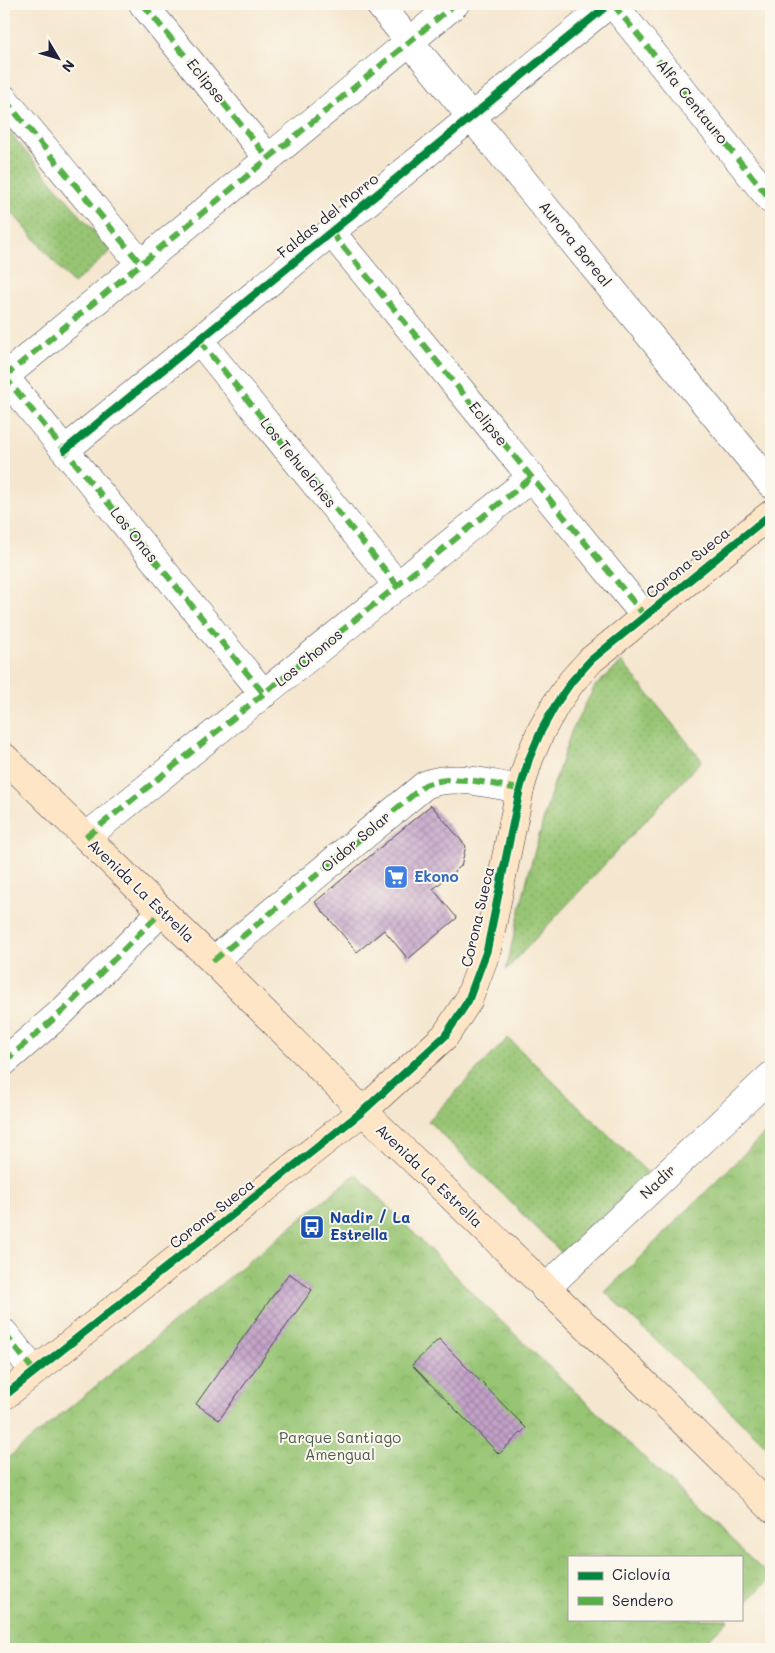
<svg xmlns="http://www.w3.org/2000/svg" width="775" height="1653" viewBox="0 0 775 1653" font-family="Mali,sans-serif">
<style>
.grass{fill:url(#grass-dots);stroke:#5c7457}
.park{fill:url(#park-crowns);stroke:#5c7457}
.building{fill:url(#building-cross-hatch)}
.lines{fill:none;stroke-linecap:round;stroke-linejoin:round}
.street-casing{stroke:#424051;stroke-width:29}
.secondary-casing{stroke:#424051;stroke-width:29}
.street{stroke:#fff;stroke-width:28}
.secondary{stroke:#fee5c5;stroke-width:28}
.quiet{stroke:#55b146;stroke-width:6;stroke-dasharray:12 6;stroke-linecap:butt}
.cycleway-casing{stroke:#fbf7ec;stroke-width:11}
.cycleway{stroke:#00873e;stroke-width:8}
.labels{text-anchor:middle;stroke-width:4;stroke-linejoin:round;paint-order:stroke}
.street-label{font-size:15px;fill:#22223b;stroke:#fbf7ec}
.shop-label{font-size:15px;font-weight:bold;fill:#366cbe;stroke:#fbf7ec;text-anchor:start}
.transit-label{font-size:15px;font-weight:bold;fill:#164399;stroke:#fbf7ec;text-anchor:start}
.park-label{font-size:15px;fill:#4b5b4f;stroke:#fbf7ec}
</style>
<defs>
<pattern id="grass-dots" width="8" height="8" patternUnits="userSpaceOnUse" patternTransform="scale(1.25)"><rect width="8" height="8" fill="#97c573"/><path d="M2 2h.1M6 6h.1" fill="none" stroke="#82a964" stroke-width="1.8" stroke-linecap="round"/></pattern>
<pattern id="park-crowns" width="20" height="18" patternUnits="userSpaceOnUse" patternTransform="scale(1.25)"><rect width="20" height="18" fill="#97c573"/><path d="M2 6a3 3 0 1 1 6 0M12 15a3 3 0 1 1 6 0" fill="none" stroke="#82a964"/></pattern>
<pattern id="building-cross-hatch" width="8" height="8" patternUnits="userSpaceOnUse" patternTransform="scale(1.25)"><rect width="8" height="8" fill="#c3a1c8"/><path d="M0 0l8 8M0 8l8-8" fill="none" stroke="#9e83a4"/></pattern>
</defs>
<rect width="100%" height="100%" fill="#fbf7ec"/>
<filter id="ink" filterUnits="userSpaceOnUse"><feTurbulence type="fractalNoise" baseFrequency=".02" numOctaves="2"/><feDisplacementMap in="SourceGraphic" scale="10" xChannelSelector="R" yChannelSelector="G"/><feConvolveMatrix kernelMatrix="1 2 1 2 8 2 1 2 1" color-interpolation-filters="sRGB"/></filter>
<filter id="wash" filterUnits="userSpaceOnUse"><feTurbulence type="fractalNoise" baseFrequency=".0096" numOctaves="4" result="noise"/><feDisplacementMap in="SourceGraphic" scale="20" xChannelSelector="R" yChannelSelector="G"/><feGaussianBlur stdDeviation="1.12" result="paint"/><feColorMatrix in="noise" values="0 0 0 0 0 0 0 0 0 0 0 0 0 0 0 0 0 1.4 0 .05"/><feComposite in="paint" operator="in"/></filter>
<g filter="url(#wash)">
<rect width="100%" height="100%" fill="#f5e7cf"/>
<path class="grass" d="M4,126l107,125 -38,33 -69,-81z
M622,662l80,98 -196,210 22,-95 23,-82 20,-61 24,-46z
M508,1038l139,134 -82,84 -137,-135z"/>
<path class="park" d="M771,1127v323l-166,-158z
M356,1174l125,128 290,276 -30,30v-51h-172v62h160l-30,30h-695v-188z"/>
<g id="blocks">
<path class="building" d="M431,805l35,41 -5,20 -28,23 24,29 -49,41 -24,-29 -27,22 -42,-50z
M289,1273l23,17 -93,130 -23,-16z
M439,1339l87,89 -27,26 -87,-89z"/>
</g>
</g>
<g filter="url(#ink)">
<use href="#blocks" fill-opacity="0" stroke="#424051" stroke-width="1"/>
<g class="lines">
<defs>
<path id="street" d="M143,4l125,154
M379,4l392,480
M613,4l158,196
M4,99l137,165
M331,232l314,384
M199,340l199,246
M4,376l260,318
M4,377l451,-373
M65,450l544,-446
M86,837l446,-360
M213,961l212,-176c31,-12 63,-1 95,4
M4,1062l60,-52 98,-99
M545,1289l226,-213
M4,1333l30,38"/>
<path id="secondary" d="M4,757l209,204 150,150 264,255 144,142
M4,1396l359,-285 82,-75 23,-35 19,-51 33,-161 9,-30 12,-28 15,-27 16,-23 19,-21 180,-146"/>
</defs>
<use href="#street" class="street-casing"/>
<use href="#secondary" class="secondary-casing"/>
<use href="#street" class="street"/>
<use href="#secondary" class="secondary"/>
<path class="quiet" d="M143,4l125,154
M613,4l158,196
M4,99l137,165
M331,232l314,384
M199,340l199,246
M4,376l260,318
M4,377l451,-373
M86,837l446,-360
M213,961l212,-176c31,-12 63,-1 95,4
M4,1062l60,-52 98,-99
M4,1333l30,38"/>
<defs>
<path id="cycleway" d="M65,450l544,-446
M4,1396l359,-285 82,-75 23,-35 19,-51 33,-161 9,-30 12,-28 15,-27 16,-23 19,-21 180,-146"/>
</defs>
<use href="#cycleway" class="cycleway-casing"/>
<use href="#cycleway" class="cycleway"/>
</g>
</g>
<defs>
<symbol id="supermarket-square" viewBox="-11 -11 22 22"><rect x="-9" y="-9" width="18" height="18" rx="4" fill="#3f7fe0" stroke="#fbf7ec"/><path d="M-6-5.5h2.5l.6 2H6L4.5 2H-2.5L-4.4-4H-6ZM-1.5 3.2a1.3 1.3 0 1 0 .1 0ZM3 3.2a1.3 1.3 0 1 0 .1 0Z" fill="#fff"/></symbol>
<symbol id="bus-square" viewBox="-11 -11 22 22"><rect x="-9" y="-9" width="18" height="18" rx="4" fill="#1a4fb4" stroke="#fbf7ec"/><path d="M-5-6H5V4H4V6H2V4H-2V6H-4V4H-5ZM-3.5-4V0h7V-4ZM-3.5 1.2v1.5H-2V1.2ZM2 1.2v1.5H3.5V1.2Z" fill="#fff"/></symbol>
</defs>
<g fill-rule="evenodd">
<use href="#supermarket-square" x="382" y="863" width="28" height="28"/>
<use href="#bus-square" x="298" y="1213" width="28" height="28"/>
</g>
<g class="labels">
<g class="street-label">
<text transform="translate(206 81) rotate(51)" y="5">Eclipse</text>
<text transform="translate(692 102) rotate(51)" y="5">Alfa Centauro</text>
<text transform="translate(328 216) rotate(-39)" y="5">Faldas del Morro</text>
<text transform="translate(575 244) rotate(51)" y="5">Aurora Boreal</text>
<text transform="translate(488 424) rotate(51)" y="5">Eclipse</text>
<text transform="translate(298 463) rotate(51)" y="5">Los Tehuelches</text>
<text transform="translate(134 535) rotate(51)" y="5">Los Onas</text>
<text transform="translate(688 563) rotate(-39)" y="5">Corona Sueca</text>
<text transform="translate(309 658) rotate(-39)" y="5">Los Chonos</text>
<text transform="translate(356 842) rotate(-40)" y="5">Oidor Solar</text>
<text transform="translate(141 891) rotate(44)" y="5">Avenida La Estrella</text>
<text transform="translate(478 917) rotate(-77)" y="5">Corona Sueca</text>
<text transform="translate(429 1176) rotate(44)" y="5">Avenida La Estrella</text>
<text transform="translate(658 1182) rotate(-43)" y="5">Nadir</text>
<text transform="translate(212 1214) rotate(-38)" y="5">Corona Sueca</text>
</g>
<g class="shop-label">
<text x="414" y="882">Ekono</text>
</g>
<g class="transit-label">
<text x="330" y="1223">Nadir / La<tspan x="330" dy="17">Estrella</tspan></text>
</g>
<g class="park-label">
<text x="340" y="1443">Parque Santiago<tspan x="340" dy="17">Amengual</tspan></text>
</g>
</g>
<rect width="775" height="1653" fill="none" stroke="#fbf7ec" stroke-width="20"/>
<rect x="568" y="1556" width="175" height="65" fill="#fbf7ec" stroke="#a4a2a5"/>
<rect x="578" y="1572" width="25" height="8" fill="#00873e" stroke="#a4a2a5"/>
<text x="612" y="1580" font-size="15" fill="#22223b">Ciclovía</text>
<rect x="578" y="1597" width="25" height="8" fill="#55b146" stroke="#a4a2a5"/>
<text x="612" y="1606" font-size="15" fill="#22223b">Sendero</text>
<g transform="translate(58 58) rotate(128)" stroke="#fbf7ec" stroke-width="4" paint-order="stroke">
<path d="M0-4L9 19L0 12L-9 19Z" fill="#22223b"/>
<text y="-8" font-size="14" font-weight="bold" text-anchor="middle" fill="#22223b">N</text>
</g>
</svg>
